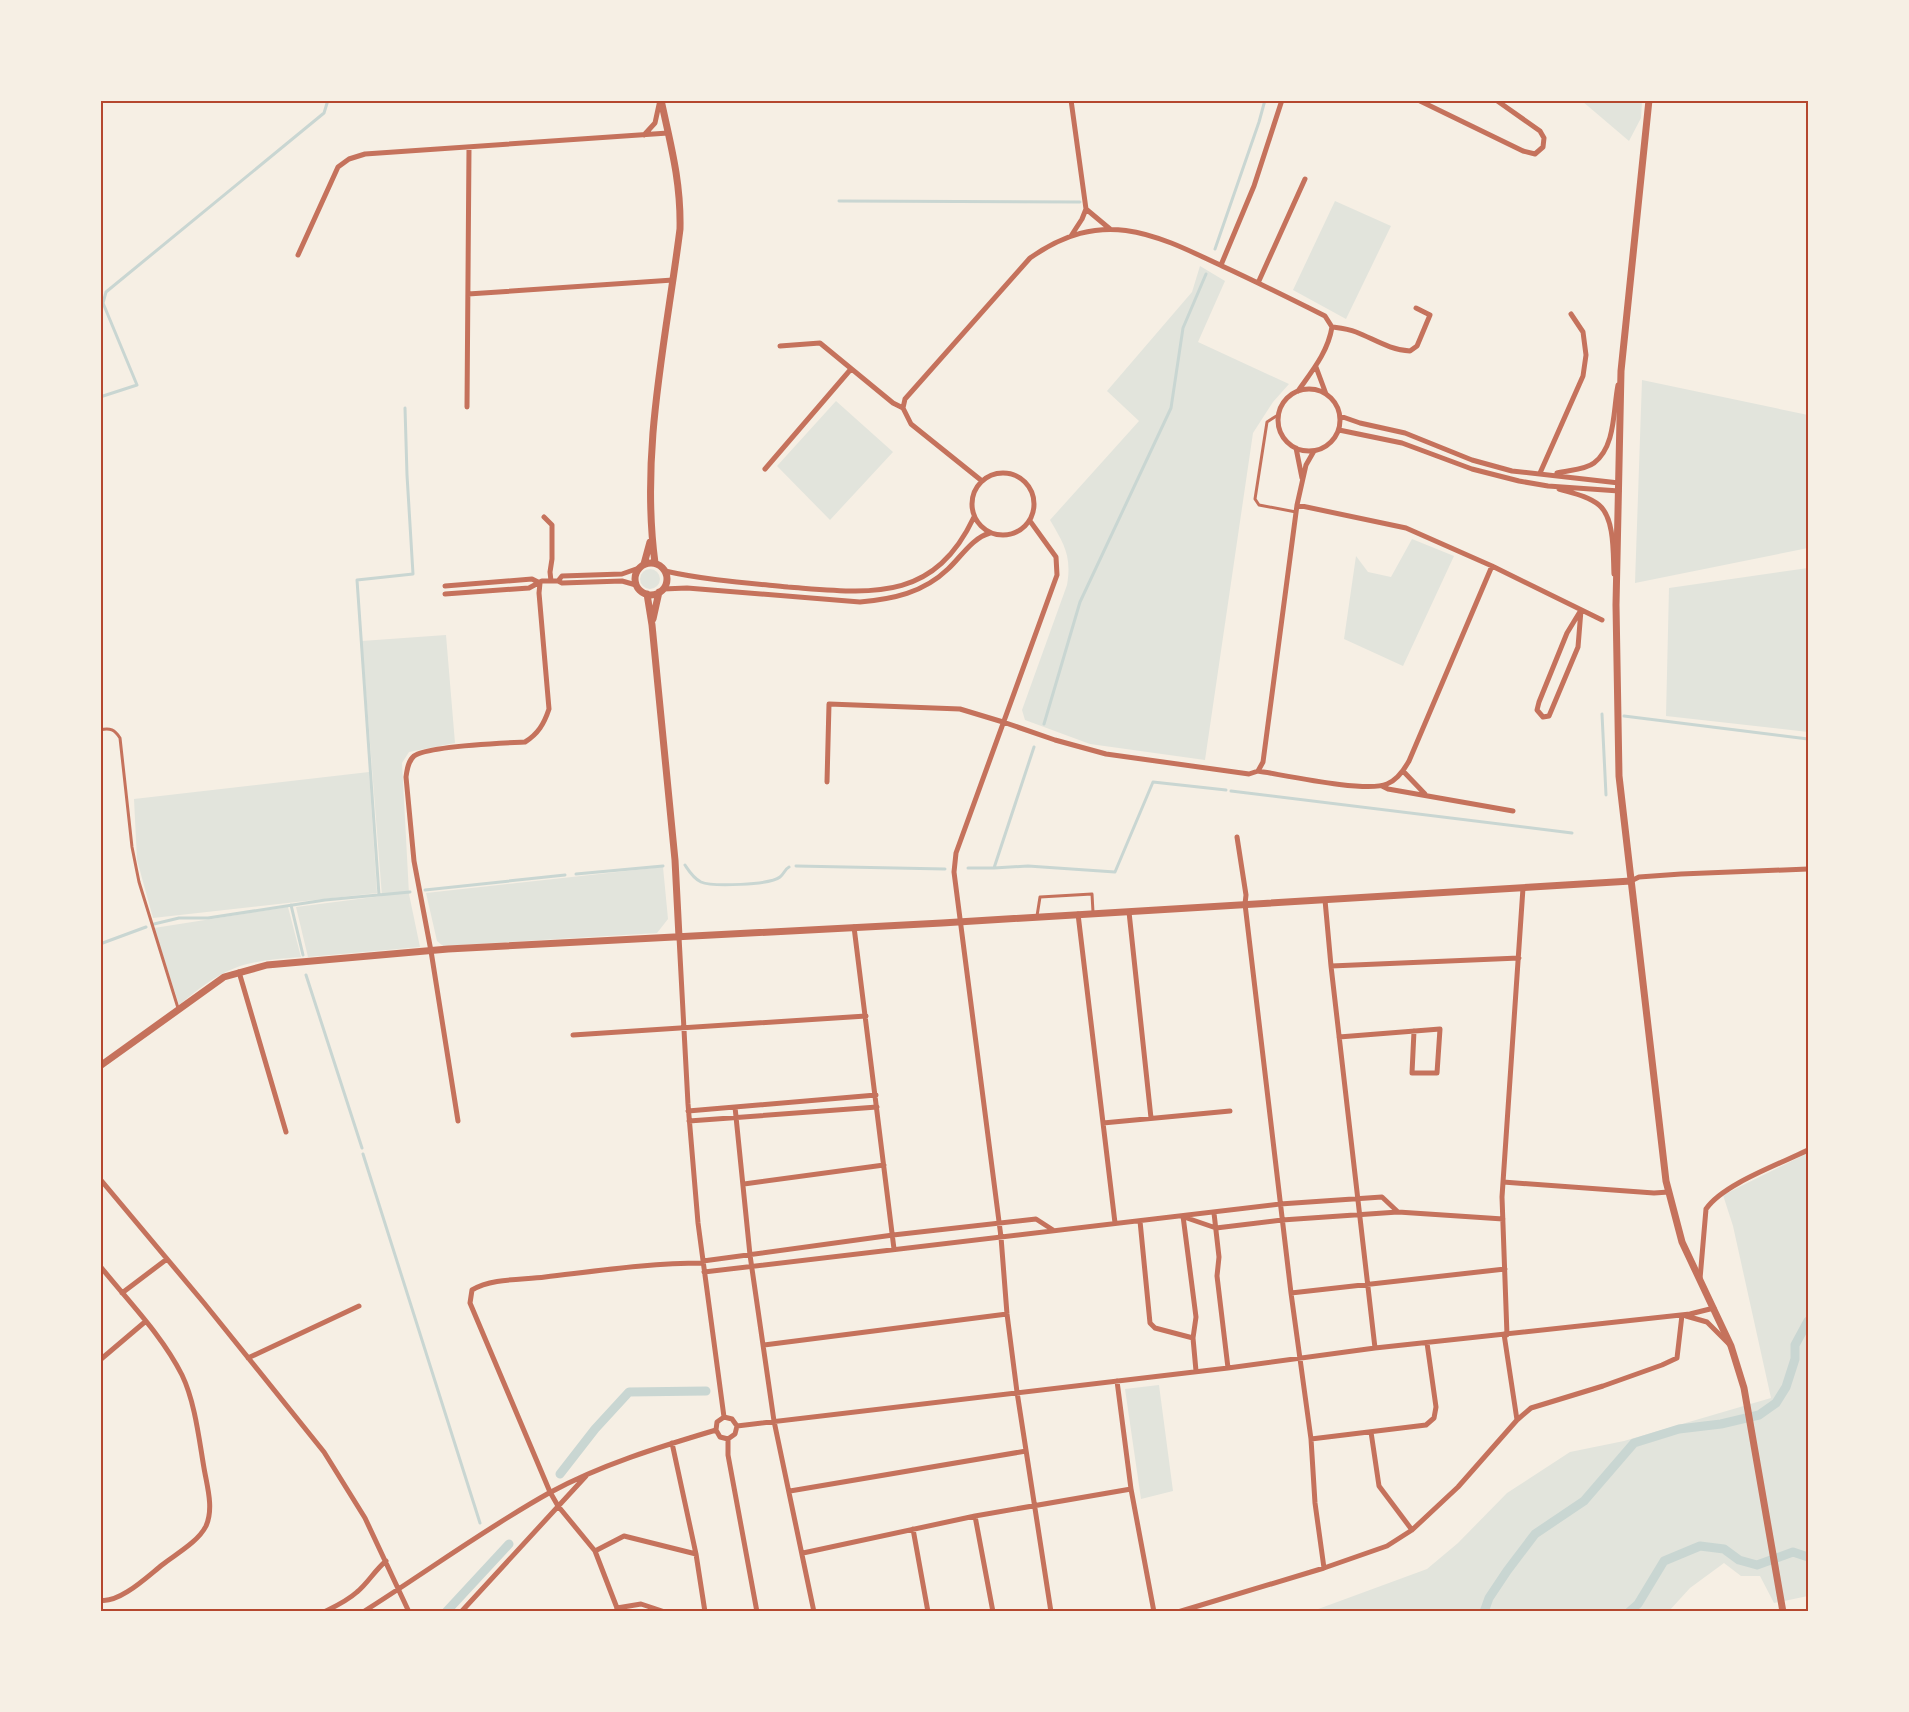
<svg xmlns="http://www.w3.org/2000/svg" width="1909" height="1712" viewBox="0 0 1909 1712" font-family="Lato,sans-serif">
<style>
.green{fill:#e2e4dc}
.lines{fill:none;stroke-linecap:round;stroke-linejoin:round}
.stream{stroke:#c9d6d2;stroke-width:3}
.canal{stroke:#c9d6d2;stroke-width:9}
.service{stroke:#c5725c;stroke-width:3}
.minor{stroke:#c5725c;stroke-width:5}
.tertiary{stroke:#c5725c;stroke-width:7}
.neatline{fill:none;stroke:#b5482f;stroke-width:2}
</style>
<rect width="100%" height="100%" fill="#f6efe4"/>
<path class="green" d="M1582,101h60l-1,17 -12,23z
M1335,201l56,25 -45,93 -53,-29z
M1200,266l25,15 -27,61 91,42 -16,18 -20,31 -48,327 -115,-16 -65,-24 -3,-10 45,-125c5,-29 -3,-41 -17,-65l89,-99 -32,-30 85,-99z
M1642,380l166,35v133l-173,35z
M836,401l57,51 -63,68 -53,-54z
M1412,539l42,17 -51,110 -59,-27 12,-83 12,16 23,5z
M1808,568v164l-142,-16 3,-128z
M640 579a10 10 0 1 1 20 0a10 10 0 1 1-20 0Z
M446,635l9,108 -46,9 -7,11 7,131 11,53 -112,10 -12,-50 86,-11 -20,-255z
M369,772l8,121 -224,25 -16,-58 -3,-61z
M663,867l5,52 -11,14 -214,13 -6,-5 -11,-48z
M288,907l13,50c-22,2 -46,3 -66,11 -21,8 -39,23 -56,37l-25,-77z
M1808,1153v443l-34,7 -14,-27h-19l-17,-13 -34,25 -21,23 -359,1 117,-43 31,-26 49,-50 63,-41 54,-11 147,-43 -38,-172 -10,-31z
M1159,1385l14,106 -32,8 -16,-110z"/>
<g class="lines">
<path class="stream" d="M839,201l241,1
M1215,249l44,-127 6,-22
M100,397l37,-12 -34,-82 3,-11 218,-179 4,-13
M1602,714l4,81
M1624,716l184,23
M1044,724l36,-122 91,-194 12,-80 23,-54
M1231,791l341,42
M685,865c4,6 8,13 16,17 11,5 69,3 79,-5 4,-3 5,-8 9,-10
M796,866l149,3
M968,868h26l40,-121
M994,868l34,-2 87,6 38,-90 73,8
M576,874l87,-8
M425,890l140,-15
M379,895l-22,-315 56,-6 -6,-99 -2,-67
M291,905l12,50
M154,924l25,-6h29l117,-18 85,-8
M100,944l46,-17
M306,975l56,173
M363,1154l117,369"/>
<path class="canal" d="M560,1474l35,-45 34,-37 77,-1
M446,1612l63,-68
M1484,1612l5,-14 18,-27 28,-37 49,-33 50,-58 45,-14 42,-5 38,-9 17,-12 10,-16 9,-28v-14l13,-24
M1629,1612l9,-8 26,-43 36,-15 24,3 15,11 18,5 36,-13 15,5"/>
<path class="service" d="M1278,415l-11,7 -12,77 4,6 37,7
M100,730c10,-3 15,0 20,8l12,109 7,35 39,126
M1037,916l3,-19 52,-3 1,18"/>
<path class="minor" d="M1418,100l105,51 12,3 8,-7 1,-9 -4,-7 -44,-31
M644,135l11,-12 5,-23
M1086,209l24,20
M1071,236l11,-17 4,-10 -15,-109
M298,255l40,-88 11,-8 16,-5 303,-21
M1221,265l33,-79 28,-86
M1258,283l47,-104
M468,294l205,-14
M1332,327c7,1 16,2 24,5 18,7 34,18 54,19l7,-5 13,-31 -14,-7
M780,346l40,-3 73,60 10,5 8,16 71,57
M1316,367l10,27
M1278 420a31 31 0 1 1 62 0a31 31 0 1 1-62 0Z
M467,407l2,-259
M903,408l2,-9 125,-141c72,-50 121,-26 192,8 35,16 69,33 103,50l7,11c-4,25 -20,44 -34,64
M1340,416l20,7 45,10 67,27 40,11 107,12
M1339,430l63,13 70,26 47,12 29,5 71,5
M1296,448l6,30
M765,469l86,-100
M972 504a31 31 0 1 1 62 0a31 31 0 1 1-62 0Z
M1540,473l43,-97 3,-21 -3,-23 -12,-18
M1557,473c11,-3 28,-3 37,-10 22,-17 19,-53 24,-78
M1559,489c13,4 29,7 40,16 16,13 14,50 15,69
M1297,505l109,23 86,38 110,54
M544,517l8,8v34l-2,13 1,9
M1030,521l26,36 1,18 -101,278 -2,19 47,365 6,77 10,78 34,220
M665,571c40,9 82,12 123,16 81,6 145,17 186,-70
M558,581l4,-5 60,-2 17,-6
M445,586l87,-7 8,4
M663,589l24,-1 173,14c33,-3 63,-9 88,-33 13,-12 24,-31 42,-36
M445,594l84,-6 13,-7h16l4,2 60,-2 14,4
M1581,610l-3,37 -29,69 -6,1 -6,-7 2,-8 28,-69z
M1258,771l5,-9 34,-257 9,-40 8,-14
M1403,771l22,23
M827,782l2,-78 131,5 43,13 52,18 51,14 143,20 9,-3c26,4 108,22 129,13 10,-4 17,-14 22,-23l83,-195
M1382,786l6,3 125,22
M1237,837l9,58 -1,9 46,389 20,146 4,64 9,65
M1631,881l8,-4 42,-3 127,-5
M1325,900l6,66 44,382
M1129,912l22,206
M1078,914l37,309
M854,927l40,322
M679,937l9,167 10,119 26,194
M1331,966l188,-8
M239,972l47,160
M573,1035l293,-19
M1339,1037l101,-8 -3,44h-25l2,-42
M735,1107l15,148 24,166 40,191
M688,1111l188,-16
M458,1121l-27,-170 -17,-90 -8,-84c1,-7 2,-16 8,-21 13,-10 90,-13 111,-14 13,-8 19,-18 24,-33l-10,-116 1,-10
M689,1121l188,-14
M1103,1123l127,-12
M100,1179l104,124 120,149 41,66 44,94
M1503,1182l151,11 15,-1
M744,1184l140,-19
M1214,1213l5,44 -2,19 11,92
M1183,1216l13,101 -3,21 3,33
M1184,1217l32,11 66,-8 116,-8 105,7
M1140,1221l10,102 5,5 38,10
M703,1261l190,-26 143,-16 17,11
M100,1266c28,35 62,69 82,109 13,27 17,64 22,93 3,18 10,40 2,58 -8,16 -30,28 -44,39 -14,11 -43,39 -62,35
M704,1272l576,-68 102,-7 16,15
M1700,1279l6,-70c17,-25 74,-45 102,-59
M122,1293l45,-34
M1291,1293l214,-24
M1686,1316l21,6 21,21
M1504,1334l13,86
M1507,1335l-5,-138 21,-309
M764,1345l243,-31
M248,1358l111,-52
M100,1360l46,-39
M1117,1381l14,108 23,123
M737,1426l491,-58 147,-20 315,-34 24,-6
M716,1430l1,-8 7,-5 8,2 5,7
M716,1430l4,7 8,2
M1371,1432l8,54 33,44
M728,1439v16l29,157
M728,1439l7,-5 2,-8
M1311,1439l115,-14 8,-7 2,-11 -9,-64
M672,1443l24,111 9,58
M790,1491l236,-40
M975,1516l18,96
M913,1529l15,83
M595,1551l29,-15 72,18
M803,1553l172,-37 156,-27
M617,1608l24,-4 24,8
M324,1612c12,-6 23,-11 33,-20 11,-9 18,-22 29,-31
M363,1612c62,-39 123,-84 186,-119 51,-28 110,-46 167,-63
M461,1612l125,-136
M616,1612l1,-4 -22,-57 -37,-45 -8,-14 -80,-189 2,-13c20,-12 50,-10 73,-13 52,-6 106,-14 158,-14
M1178,1612l146,-44 63,-22 25,-16 46,-43 59,-67 14,-12 72,-22 59,-21 15,-7 5,-43"/>
<path class="tertiary" d="M1649,100l-28,271 -5,234 3,171 47,405 16,61 49,104 13,42 39,224
M655,563c-15,-112 11,-223 25,-334 1,-47 -9,-83 -19,-129
M635 579a16 16 0 1 1 32 0a16 16 0 1 1-32 0Z
M644,564l6,-22
M647,594l5,31 23,235 4,77
M653,619l6,-27
M100,1066l124,-89 43,-12 181,-16 494,-26 689,-42"/>
</g>
<rect width="1909" height="1712" fill="none" stroke="#f6efe4" stroke-width="204"/>
<rect x="102" y="102" width="1705" height="1508" class="neatline"/>
</svg>
